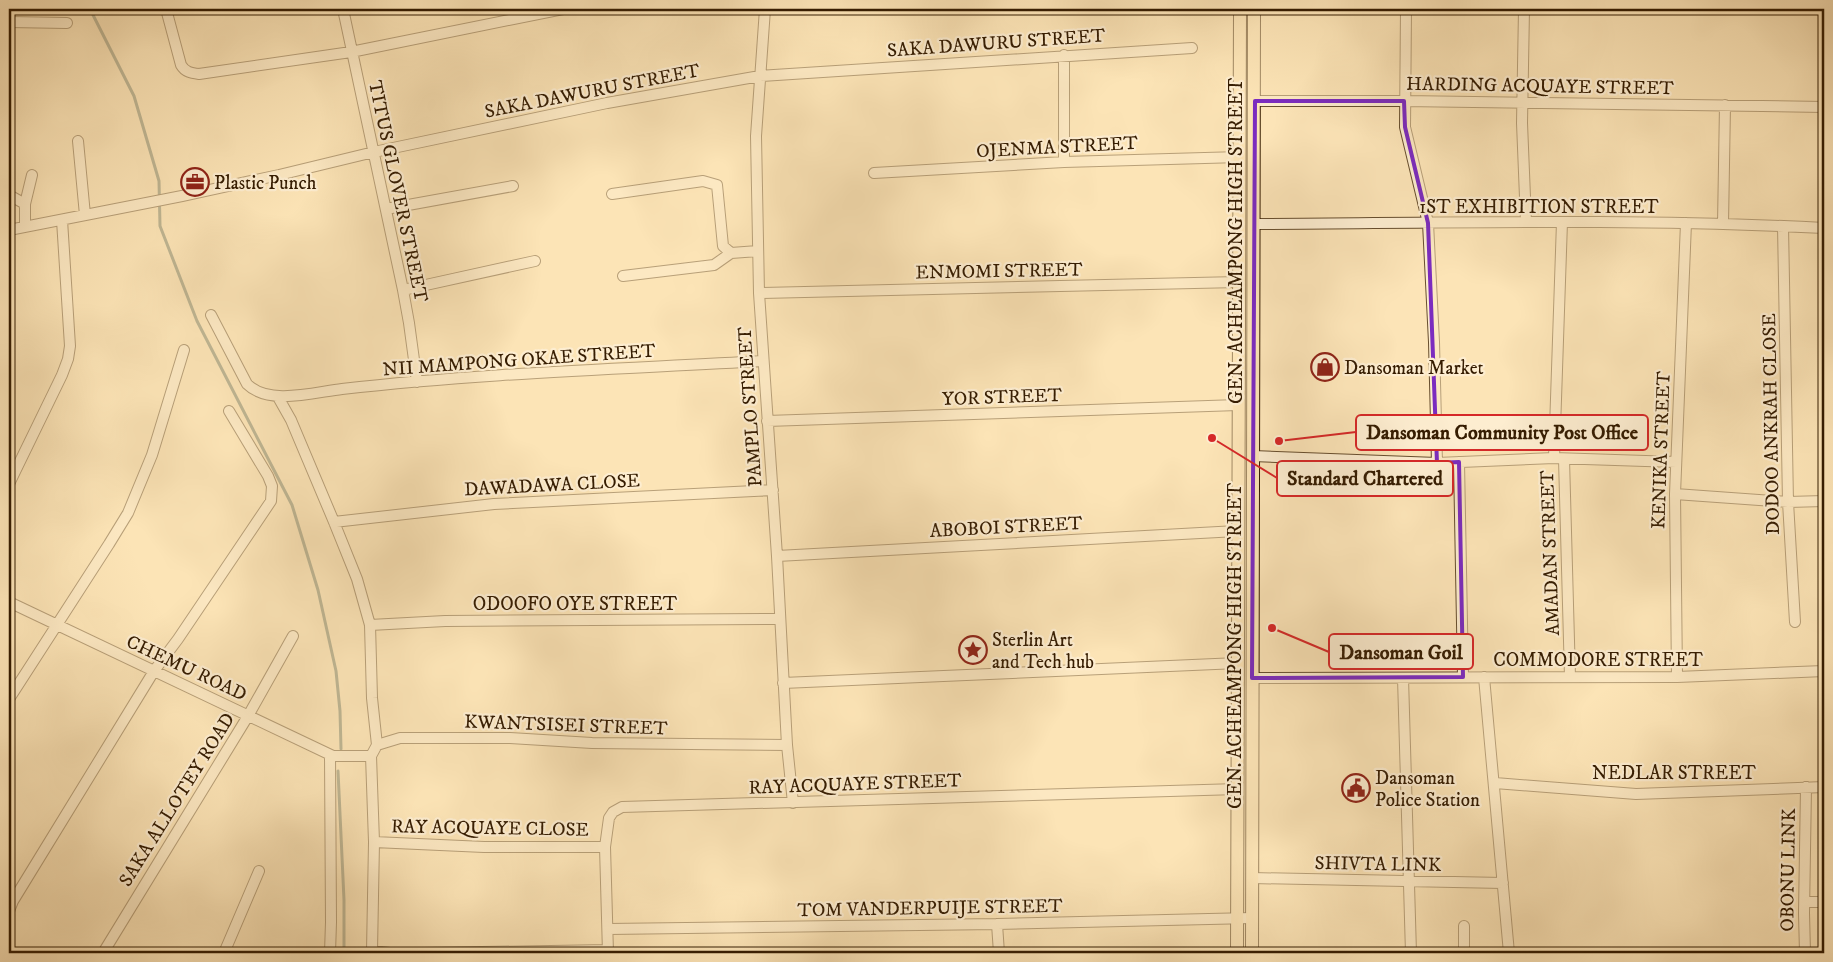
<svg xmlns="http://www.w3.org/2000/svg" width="1833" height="962" viewBox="0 0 1833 962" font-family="'IM FELL DW Pica',serif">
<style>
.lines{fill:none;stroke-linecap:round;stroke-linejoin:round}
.stream{stroke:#757e69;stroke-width:3}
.minor-casing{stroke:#674e2e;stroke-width:12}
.major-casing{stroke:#351c01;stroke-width:14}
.minor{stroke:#fdedd0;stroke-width:10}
.major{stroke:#fce4b7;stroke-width:12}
.marked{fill:none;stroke:#7b2cbf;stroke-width:4;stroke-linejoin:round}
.labels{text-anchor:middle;stroke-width:4.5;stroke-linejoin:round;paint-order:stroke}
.street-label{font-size:19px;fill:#351c01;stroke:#fdedd0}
.poi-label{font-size:19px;fill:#351c01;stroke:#fdedd0;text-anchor:start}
.leader{fill:none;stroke:#d62828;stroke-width:2}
.callout-dot{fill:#d62828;stroke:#fdedd0;stroke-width:2}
.callout{fill:#fdedd0;stroke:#d62828;stroke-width:2}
.callout-label{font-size:20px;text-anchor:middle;font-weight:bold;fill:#351c01}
</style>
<rect width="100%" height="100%" fill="#fce4b7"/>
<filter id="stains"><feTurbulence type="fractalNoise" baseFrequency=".004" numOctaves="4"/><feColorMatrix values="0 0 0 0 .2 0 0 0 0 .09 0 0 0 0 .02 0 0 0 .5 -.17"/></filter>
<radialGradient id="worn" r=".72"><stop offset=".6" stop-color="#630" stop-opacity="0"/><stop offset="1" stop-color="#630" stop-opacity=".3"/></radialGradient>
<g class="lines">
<path class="stream" d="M90,9l44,87 25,85 1,45 37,95 95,184 26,85 18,81 4,40 1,38
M338,771l6,129v53"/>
<defs>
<path id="minor" d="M166,9l15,56c4,7 10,8 18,9l152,-22 212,-43
M343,9l60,281 6,33 8,59
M765,9l-9,127 3,157 18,263 10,189 6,58
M1406,9l-1,118 23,96 6,119 3,121
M1524,9l-2,114 4,99
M9,22l58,1
M1064,55v107
M1255,101h149l420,6
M78,141l7,74
M874,173l190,-11 176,-5
M612,194l91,-13 14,4 6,61 8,7 27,-2
M9,195l16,9v23
M25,204l7,-29
M386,209l127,-23
M1254,224c190,-1 380,-6 570,4
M1723,224l2,-119
M1783,226l5,276 7,120
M9,230l173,-34 97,-21 95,-23 233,-49 153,-27 432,-28
M623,276l91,-11 17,-12
M403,290l132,-29
M759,293l480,-11
M211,315l36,69c22,22 68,8 95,5 140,-16 280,-20 421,-28
M278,397l13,23 43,102 23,57 13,46 2,73 5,47
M767,421l471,-16
M1253,456l184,7 117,-5 122,4
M1554,458l8,-236
M1564,459l6,218
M1459,462l4,215
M9,484l53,-109 6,-16 2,-13 -8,-126
M1675,494l113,8 36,-1
M334,522l160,-18 279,-14
M777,556l460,-25
M9,602l324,154h38
M370,625l75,-4 334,-2
M1484,677l25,276
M1677,677l-2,-183 11,-271
M1252,678l425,-1 147,-6
M1403,678l8,275
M783,683l455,-20
M9,699l100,-155 19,-31 24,-58 32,-105
M371,756l6,-11 23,-7h110l82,5 195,2
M371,756l3,86 -2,109
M1495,783l141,11 188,-7
M374,842l110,5h121
M1252,878l251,5
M1805,902h19
M9,911l4,-10 141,-230 24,-32 93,-138 1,-15 -4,-10 -39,-65
M997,924l2,29
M1464,926v27
M608,929l389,-5 255,-6
M372,951l18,2
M103,953l145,-237 45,-80
M224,953l35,-82
M330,953l1,-31 -1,-167
M424,953l184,-3
M608,953l-3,-106 4,-29 4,-6 9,-5 616,-18
M1805,953l-1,-40 2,-126"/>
<path id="major" d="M1237,953l3,-944
M1252,953l2,-944"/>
</defs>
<use href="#minor" class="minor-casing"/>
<use href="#major" class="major-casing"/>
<use href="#minor" class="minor"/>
<use href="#major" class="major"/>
</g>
<path d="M0 0H1833V962H0ZM1255,101h149l1,26 23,96 9,240 22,-1 4,215 -211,1z" fill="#fce4b7" fill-opacity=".55" fill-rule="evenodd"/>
<path class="marked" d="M1255,101h149l1,26 23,96 9,240 22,-1 4,215 -211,1z"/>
<defs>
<symbol id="office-ring" viewBox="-11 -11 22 22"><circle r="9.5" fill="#fdedd0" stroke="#8f2418" stroke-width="1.5"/><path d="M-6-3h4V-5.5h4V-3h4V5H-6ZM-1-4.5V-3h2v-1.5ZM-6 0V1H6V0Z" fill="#8f2418"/></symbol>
<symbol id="shop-ring" viewBox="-11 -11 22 22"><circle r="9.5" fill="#fdedd0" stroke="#8f2418" stroke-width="1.5"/><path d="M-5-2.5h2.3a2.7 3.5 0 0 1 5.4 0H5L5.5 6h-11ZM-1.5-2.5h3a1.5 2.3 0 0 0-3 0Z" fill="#8f2418"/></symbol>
<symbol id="sight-ring" viewBox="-11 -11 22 22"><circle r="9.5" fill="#fdedd0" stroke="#8f2418" stroke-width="1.5"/><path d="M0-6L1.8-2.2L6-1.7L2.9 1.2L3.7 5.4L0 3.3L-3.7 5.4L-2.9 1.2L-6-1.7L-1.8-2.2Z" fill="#8f2418"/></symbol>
<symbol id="civic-ring" viewBox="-11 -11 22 22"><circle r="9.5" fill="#fdedd0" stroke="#8f2418" stroke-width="1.5"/><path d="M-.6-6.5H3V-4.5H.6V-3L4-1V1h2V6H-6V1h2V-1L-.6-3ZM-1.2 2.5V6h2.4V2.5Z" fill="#8f2418"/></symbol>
</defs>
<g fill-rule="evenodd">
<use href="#office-ring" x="179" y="166" width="32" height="32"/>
<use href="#shop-ring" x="1309" y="351" width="32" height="32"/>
<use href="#sight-ring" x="957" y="634" width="32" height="32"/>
<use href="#civic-ring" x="1340" y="772" width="32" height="32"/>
</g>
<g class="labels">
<g class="street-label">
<text transform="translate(996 42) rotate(-4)" y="7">SAKA DAWURU STREET</text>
<text transform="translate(1540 85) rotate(1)" y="7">HARDING ACQUAYE STREET</text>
<text transform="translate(592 90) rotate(-11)" y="7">SAKA DAWURU STREET</text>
<text transform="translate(1057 146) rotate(-3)" y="7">OJENMA STREET</text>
<text transform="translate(399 191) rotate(78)" y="7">TITUS GLOVER STREET</text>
<text x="1539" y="213">1ST EXHIBITION STREET</text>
<text transform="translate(1235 241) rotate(-90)" y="7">GEN. ACHEAMPONG HIGH STREET</text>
<text transform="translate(999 270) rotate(-1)" y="7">ENMOMI STREET</text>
<text transform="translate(519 359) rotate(-4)" y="7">NII MAMPONG OKAE STREET</text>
<text transform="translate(1002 396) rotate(-2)" y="7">YOR STREET</text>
<text transform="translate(749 407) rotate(-94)" y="7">PAMPLO STREET</text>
<text transform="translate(1770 424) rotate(-91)" y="7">DODOO ANKRAH CLOSE</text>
<text transform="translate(1660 450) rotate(-88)" y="7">KENIKA STREET</text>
<text transform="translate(552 484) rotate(-3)" y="7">DAWADAWA CLOSE</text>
<text transform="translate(1006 526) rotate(-3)" y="7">ABOBOI STREET</text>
<text transform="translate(1549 553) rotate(-92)" y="7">AMADAN STREET</text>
<text x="575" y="610">ODOOFO OYE STREET</text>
<text transform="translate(1234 646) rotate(-90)" y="7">GEN. ACHEAMPONG HIGH STREET</text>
<text x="1598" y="666">COMMODORE STREET</text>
<text transform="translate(187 667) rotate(25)" y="7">CHEMU ROAD</text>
<text transform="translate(566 724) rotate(2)" y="7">KWANTSISEI STREET</text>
<text x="1674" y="779">NEDLAR STREET</text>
<text transform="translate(855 783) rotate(-2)" y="7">RAY ACQUAYE STREET</text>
<text transform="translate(176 799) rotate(-58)" y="7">SAKA ALLOTEY ROAD</text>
<text transform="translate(490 827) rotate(1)" y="7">RAY ACQUAYE CLOSE</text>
<text transform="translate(1378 863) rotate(1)" y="7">SHIVTA LINK</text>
<text transform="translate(1787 870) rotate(-89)" y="7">OBONU LINK</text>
<text transform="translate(930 907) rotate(-1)" y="7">TOM VANDERPUIJE STREET</text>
</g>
<g class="poi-label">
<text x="214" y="189">Plastic Punch</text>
<text x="1344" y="374">Dansoman Market</text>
<text x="992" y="646">Sterlin Art<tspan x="992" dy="22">and Tech hub</tspan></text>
<text x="1375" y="784">Dansoman<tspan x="1375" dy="22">Police Station</tspan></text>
</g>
</g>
<path class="leader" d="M1279 441L1356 432M1212 438L1277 478M1272 628L1329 652"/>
<g class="callout-dot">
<circle cx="1279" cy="441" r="5"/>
<circle cx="1212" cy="438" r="5"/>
<circle cx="1272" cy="628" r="5"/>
</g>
<g class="callout">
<rect x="1356" y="415" width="292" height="35" rx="5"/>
<rect x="1277" y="461" width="176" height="35" rx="5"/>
<rect x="1329" y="634" width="144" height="35" rx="5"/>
</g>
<g class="callout-label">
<text x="1502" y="439">Dansoman Community Post Office</text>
<text x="1365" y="485">Standard Chartered</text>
<text x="1401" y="659">Dansoman Goil</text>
</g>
<rect width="1833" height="962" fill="none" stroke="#fce4b7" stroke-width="30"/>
<rect x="10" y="10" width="1813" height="942" fill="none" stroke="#351c01" stroke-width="2.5"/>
<rect x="15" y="15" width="1803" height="932" fill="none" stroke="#351c01"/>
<rect width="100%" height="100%" filter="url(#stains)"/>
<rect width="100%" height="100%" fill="url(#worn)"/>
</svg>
